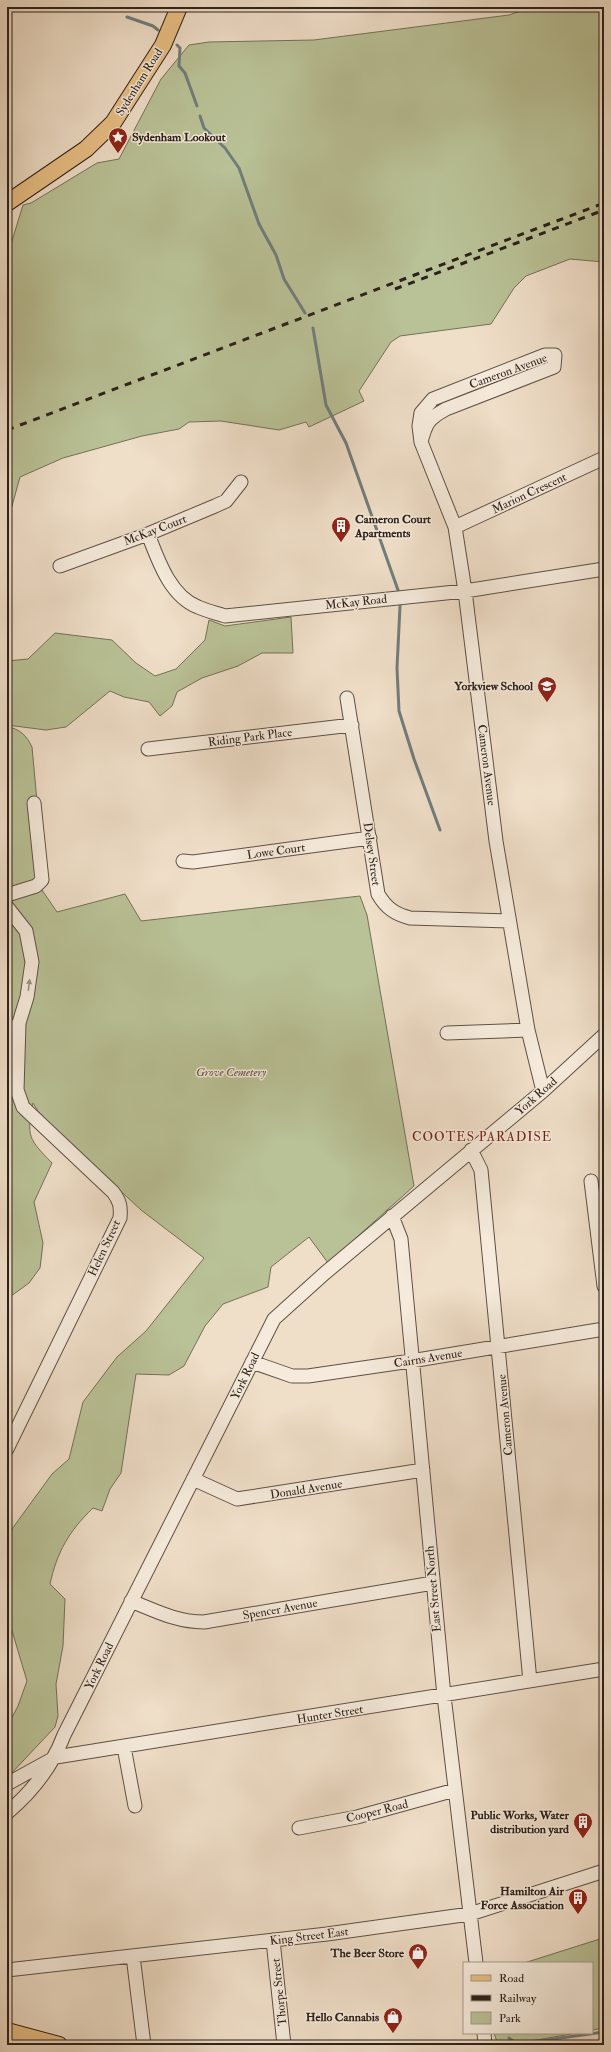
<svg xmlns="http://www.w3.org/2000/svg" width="611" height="2052" viewBox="0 0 611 2052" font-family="'IM FELL Double Pica',serif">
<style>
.green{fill:#b9c196;stroke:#737158}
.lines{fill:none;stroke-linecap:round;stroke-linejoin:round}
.stream{stroke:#707d7c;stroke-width:3}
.minor-casing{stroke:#5e5046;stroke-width:15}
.major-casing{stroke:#2d211b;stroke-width:18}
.minor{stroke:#f5eadb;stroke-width:13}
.major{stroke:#e8bf84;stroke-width:16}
.rail{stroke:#2d211b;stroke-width:3;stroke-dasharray:7 7;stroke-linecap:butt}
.oneway{fill:#9b9085}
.labels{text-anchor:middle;stroke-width:3;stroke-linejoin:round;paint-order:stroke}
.street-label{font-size:12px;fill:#2d211b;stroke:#f5eadb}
.poi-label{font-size:12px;font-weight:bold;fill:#2d211b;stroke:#f5eadb;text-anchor:end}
.park-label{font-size:12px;font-style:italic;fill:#575140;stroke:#f5eadb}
.neighbourhood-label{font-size:13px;letter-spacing:1px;fill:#7a1f14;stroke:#f5eadb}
</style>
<rect width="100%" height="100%" fill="#efdec8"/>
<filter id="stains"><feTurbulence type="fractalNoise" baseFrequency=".005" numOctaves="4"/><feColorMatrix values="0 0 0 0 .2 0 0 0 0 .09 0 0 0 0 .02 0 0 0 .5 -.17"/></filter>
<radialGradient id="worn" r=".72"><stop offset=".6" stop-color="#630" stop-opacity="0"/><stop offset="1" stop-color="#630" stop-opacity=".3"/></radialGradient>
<path class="green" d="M532,7h72v255l-34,-3 -44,17 -12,12 -23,36 -91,12 -9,6 -32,49 5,10 -55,26 -3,-5 -27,8 -58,-9 -32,1 -10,7 -37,7 -79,22 -43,19 -13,47v-267l16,-52 8,-2 66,-40 22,-4 42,-80 28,-34 20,-3 105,-2 195,-25z
M291,617l2,36h-31l-24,13 -36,12 -25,14 -5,14 -12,10 -11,-14 -25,-5 -14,-6 -44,36 -20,3 -39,-5v-64l21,-2 27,-26 57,7 24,23 19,13 21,-7 29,-29 4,-20 16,6z
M7,727c12,1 20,9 25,20l12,130 -8,14 6,-1 15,22 68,-18 16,27 219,-25 7,19 47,271 -86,77 -19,-26 -38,30 -3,20 -45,17 -18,22 -21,40 -15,9 -33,-1 -15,99 -11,16 -8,22 -9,-3c-24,23 -36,44 -43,76l15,15 -2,47 -7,38 2,32 -3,11 -48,51v-51l11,-21 9,-25 -20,-67v-59l5,-26 40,-55 17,-15 14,-57 34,-45 29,-26 58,-73 -63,-48 -99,-92 -9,-15c-7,34 -4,36 19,60l-18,39 9,41 -3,25 -11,15 -22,16z
M603,1938l1,90 -12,2v-67h-68z
M494,2033h83l-69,12h-10z"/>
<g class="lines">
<path class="stream" d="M97,7h1
M127,17l26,9 5,4
M177,45l3,3 -1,18 6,7 12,33
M200,116l4,12 21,20 14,20 20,56 17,31 8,24 21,34
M313,328l13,77 20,38 52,147
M400,606l-3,62 2,43 15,48 26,71
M509,2038l8,6 87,-12"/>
<defs>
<path id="minor" d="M421,442c5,-19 7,-23 25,-33l108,-42 1,-12h-10l-112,44 -12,14 -2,13 2,16 34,85 10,64 31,250 32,189 15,61
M455,527l149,-69
M148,534c10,26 22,62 50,73 9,4 18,6 27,9l240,-25 139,-22
M60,566l88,-32 67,-28 11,-5 15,-19
M347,698l31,196c8,14 17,20 32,24l99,3
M148,749l204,-24
M183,861l10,1 177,-24
M7,895l29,-9 6,-6 -8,-77
M7,907l19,24 6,31 -5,35 -8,26 -12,11
M447,1033l81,-3
M471,1150l10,20 49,511
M591,1181l13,105
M392,1216l9,23 43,457 32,267
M252,1362l40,14h16l103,-15 193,-32
M7,1449l113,-231c1,-11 0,-17 -7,-26l-90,-85 -6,-17 2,-67
M193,1479l44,20 186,-29
M131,1601c25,10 46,21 73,21l229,-39
M124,1747l11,59
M7,1784l49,-27 548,-88
M7,1813c26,-22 45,-46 57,-78l210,-416 51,-46 218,-182 61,-56
M299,1828l58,-11 98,-27
M273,1940l11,105
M133,1956l11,89
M7,1970l320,-36 143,-20 134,-43
M484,2033l1,12"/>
<path id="major" d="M7,203l79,-54 27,-26 50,-78 16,-38
M7,2031l52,14"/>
</defs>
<use href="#minor" class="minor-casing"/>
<use href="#major" class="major-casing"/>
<use href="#minor" class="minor"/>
<use href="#major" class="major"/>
<path class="rail" d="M395,289l209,-79
M7,430l597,-227"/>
</g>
<defs><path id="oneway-solid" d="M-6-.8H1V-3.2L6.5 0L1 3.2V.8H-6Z"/></defs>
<use class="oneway" href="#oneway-solid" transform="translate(29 985) rotate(-83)"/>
<defs>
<symbol id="sight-pin" viewBox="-11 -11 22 30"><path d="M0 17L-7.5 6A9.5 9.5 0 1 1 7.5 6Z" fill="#8f2418" stroke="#f5eadb"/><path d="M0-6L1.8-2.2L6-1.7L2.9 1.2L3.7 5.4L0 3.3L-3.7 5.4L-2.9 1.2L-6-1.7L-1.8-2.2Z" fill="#fff"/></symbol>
<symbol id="building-pin" viewBox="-11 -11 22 30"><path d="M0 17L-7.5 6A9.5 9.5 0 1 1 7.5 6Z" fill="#8f2418" stroke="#f5eadb"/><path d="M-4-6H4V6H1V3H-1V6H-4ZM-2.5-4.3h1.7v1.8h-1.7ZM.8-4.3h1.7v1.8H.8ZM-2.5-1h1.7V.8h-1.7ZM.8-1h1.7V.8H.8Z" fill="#fff"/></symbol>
<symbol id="school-pin" viewBox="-11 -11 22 30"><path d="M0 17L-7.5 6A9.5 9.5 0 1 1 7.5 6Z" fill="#8f2418" stroke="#f5eadb"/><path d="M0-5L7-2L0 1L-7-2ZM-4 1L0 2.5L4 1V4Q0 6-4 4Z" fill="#fff"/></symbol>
<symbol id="shop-pin" viewBox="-11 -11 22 30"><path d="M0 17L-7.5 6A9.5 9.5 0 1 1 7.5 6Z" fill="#8f2418" stroke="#f5eadb"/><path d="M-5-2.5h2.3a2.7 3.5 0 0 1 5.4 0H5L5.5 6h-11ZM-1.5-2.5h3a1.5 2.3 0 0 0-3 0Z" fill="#fff"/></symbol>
</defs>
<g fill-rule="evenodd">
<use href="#sight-pin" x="107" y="126" width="22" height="30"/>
<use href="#building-pin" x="330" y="515" width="22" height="30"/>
<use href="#school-pin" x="536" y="675" width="22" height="30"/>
<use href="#building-pin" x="572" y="1811" width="22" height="30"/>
<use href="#building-pin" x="567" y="1887" width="22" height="30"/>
<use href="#shop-pin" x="407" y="1942" width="22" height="30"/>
<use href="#shop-pin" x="382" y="2006" width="22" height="30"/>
</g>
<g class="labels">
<g class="street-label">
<text transform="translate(139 82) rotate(-58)" y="4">Sydenham Road</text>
<text transform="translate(508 371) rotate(-20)" y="4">Cameron Avenue</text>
<text transform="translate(529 493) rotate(-25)" y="4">Marion Crescent</text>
<text transform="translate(155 530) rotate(-21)" y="4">McKay Court</text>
<text transform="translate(356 602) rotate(-6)" y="4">McKay Road</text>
<text transform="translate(250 737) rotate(-7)" y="4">Riding Park Place</text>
<text transform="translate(487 765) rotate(83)" y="4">Cameron Avenue</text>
<text transform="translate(276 851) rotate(-8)" y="4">Lowe Court</text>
<text transform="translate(372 854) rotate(82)" y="4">Delsey Street</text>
<text transform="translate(536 1096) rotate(-41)" y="4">York Road</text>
<text transform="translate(104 1248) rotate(-65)" y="4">Helen Street</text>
<text transform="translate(428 1358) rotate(-9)" y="4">Cairns Avenue</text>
<text transform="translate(245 1376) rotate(-64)" y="4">York Road</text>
<text transform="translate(505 1415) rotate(-95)" y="4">Cameron Avenue</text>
<text transform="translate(306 1489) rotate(-9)" y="4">Donald Avenue</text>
<text transform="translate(433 1589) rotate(-95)" y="4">East Street North</text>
<text transform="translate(280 1609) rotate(-10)" y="4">Spencer Avenue</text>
<text transform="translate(99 1666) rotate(-64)" y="4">York Road</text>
<text transform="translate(330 1714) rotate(-9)" y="4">Hunter Street</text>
<text transform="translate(377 1811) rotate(-14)" y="4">Cooper Road</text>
<text transform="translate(309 1936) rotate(-7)" y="4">King Street East</text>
<text transform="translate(279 1992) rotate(-96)" y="4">Thorpe Street</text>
</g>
<g class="poi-label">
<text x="132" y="141" text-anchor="start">Sydenham Lookout</text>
<text x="355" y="523" text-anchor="start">Cameron Court<tspan x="355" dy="14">Apartments</tspan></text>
<text x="533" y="690">Yorkview School</text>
<text x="569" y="1819">Public Works, Water<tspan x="569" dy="14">distribution yard</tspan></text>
<text x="564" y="1895">Hamilton Air<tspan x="564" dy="14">Force Association</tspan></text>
<text x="404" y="1957">The Beer Store</text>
<text x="379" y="2021">Hello Cannabis</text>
</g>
<g class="park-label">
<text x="231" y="1076">Grove Cemetery</text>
</g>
<g class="neighbourhood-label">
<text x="482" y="1141">COOTES PARADISE</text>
</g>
</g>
<rect width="611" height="2052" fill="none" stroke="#efdec8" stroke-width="24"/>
<rect x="8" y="8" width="595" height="2036" fill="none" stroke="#2d211b" stroke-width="2"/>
<rect x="12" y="12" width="587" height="2028" fill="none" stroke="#2d211b"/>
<rect x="463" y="1962" width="130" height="72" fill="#f5eadb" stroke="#a59a8e"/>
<rect x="471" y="1975" width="20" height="6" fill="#e8bf84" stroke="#a59a8e"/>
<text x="499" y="1982" font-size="12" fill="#2d211b">Road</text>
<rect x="471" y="1995" width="20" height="6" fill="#2d211b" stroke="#a59a8e"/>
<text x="499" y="2002" font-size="12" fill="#2d211b">Railway</text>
<rect x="471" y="2012" width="20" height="12" fill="#b9c196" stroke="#a59a8e"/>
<text x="499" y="2022" font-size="12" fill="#2d211b">Park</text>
<rect width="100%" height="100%" filter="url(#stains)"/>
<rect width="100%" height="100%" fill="url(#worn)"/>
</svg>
